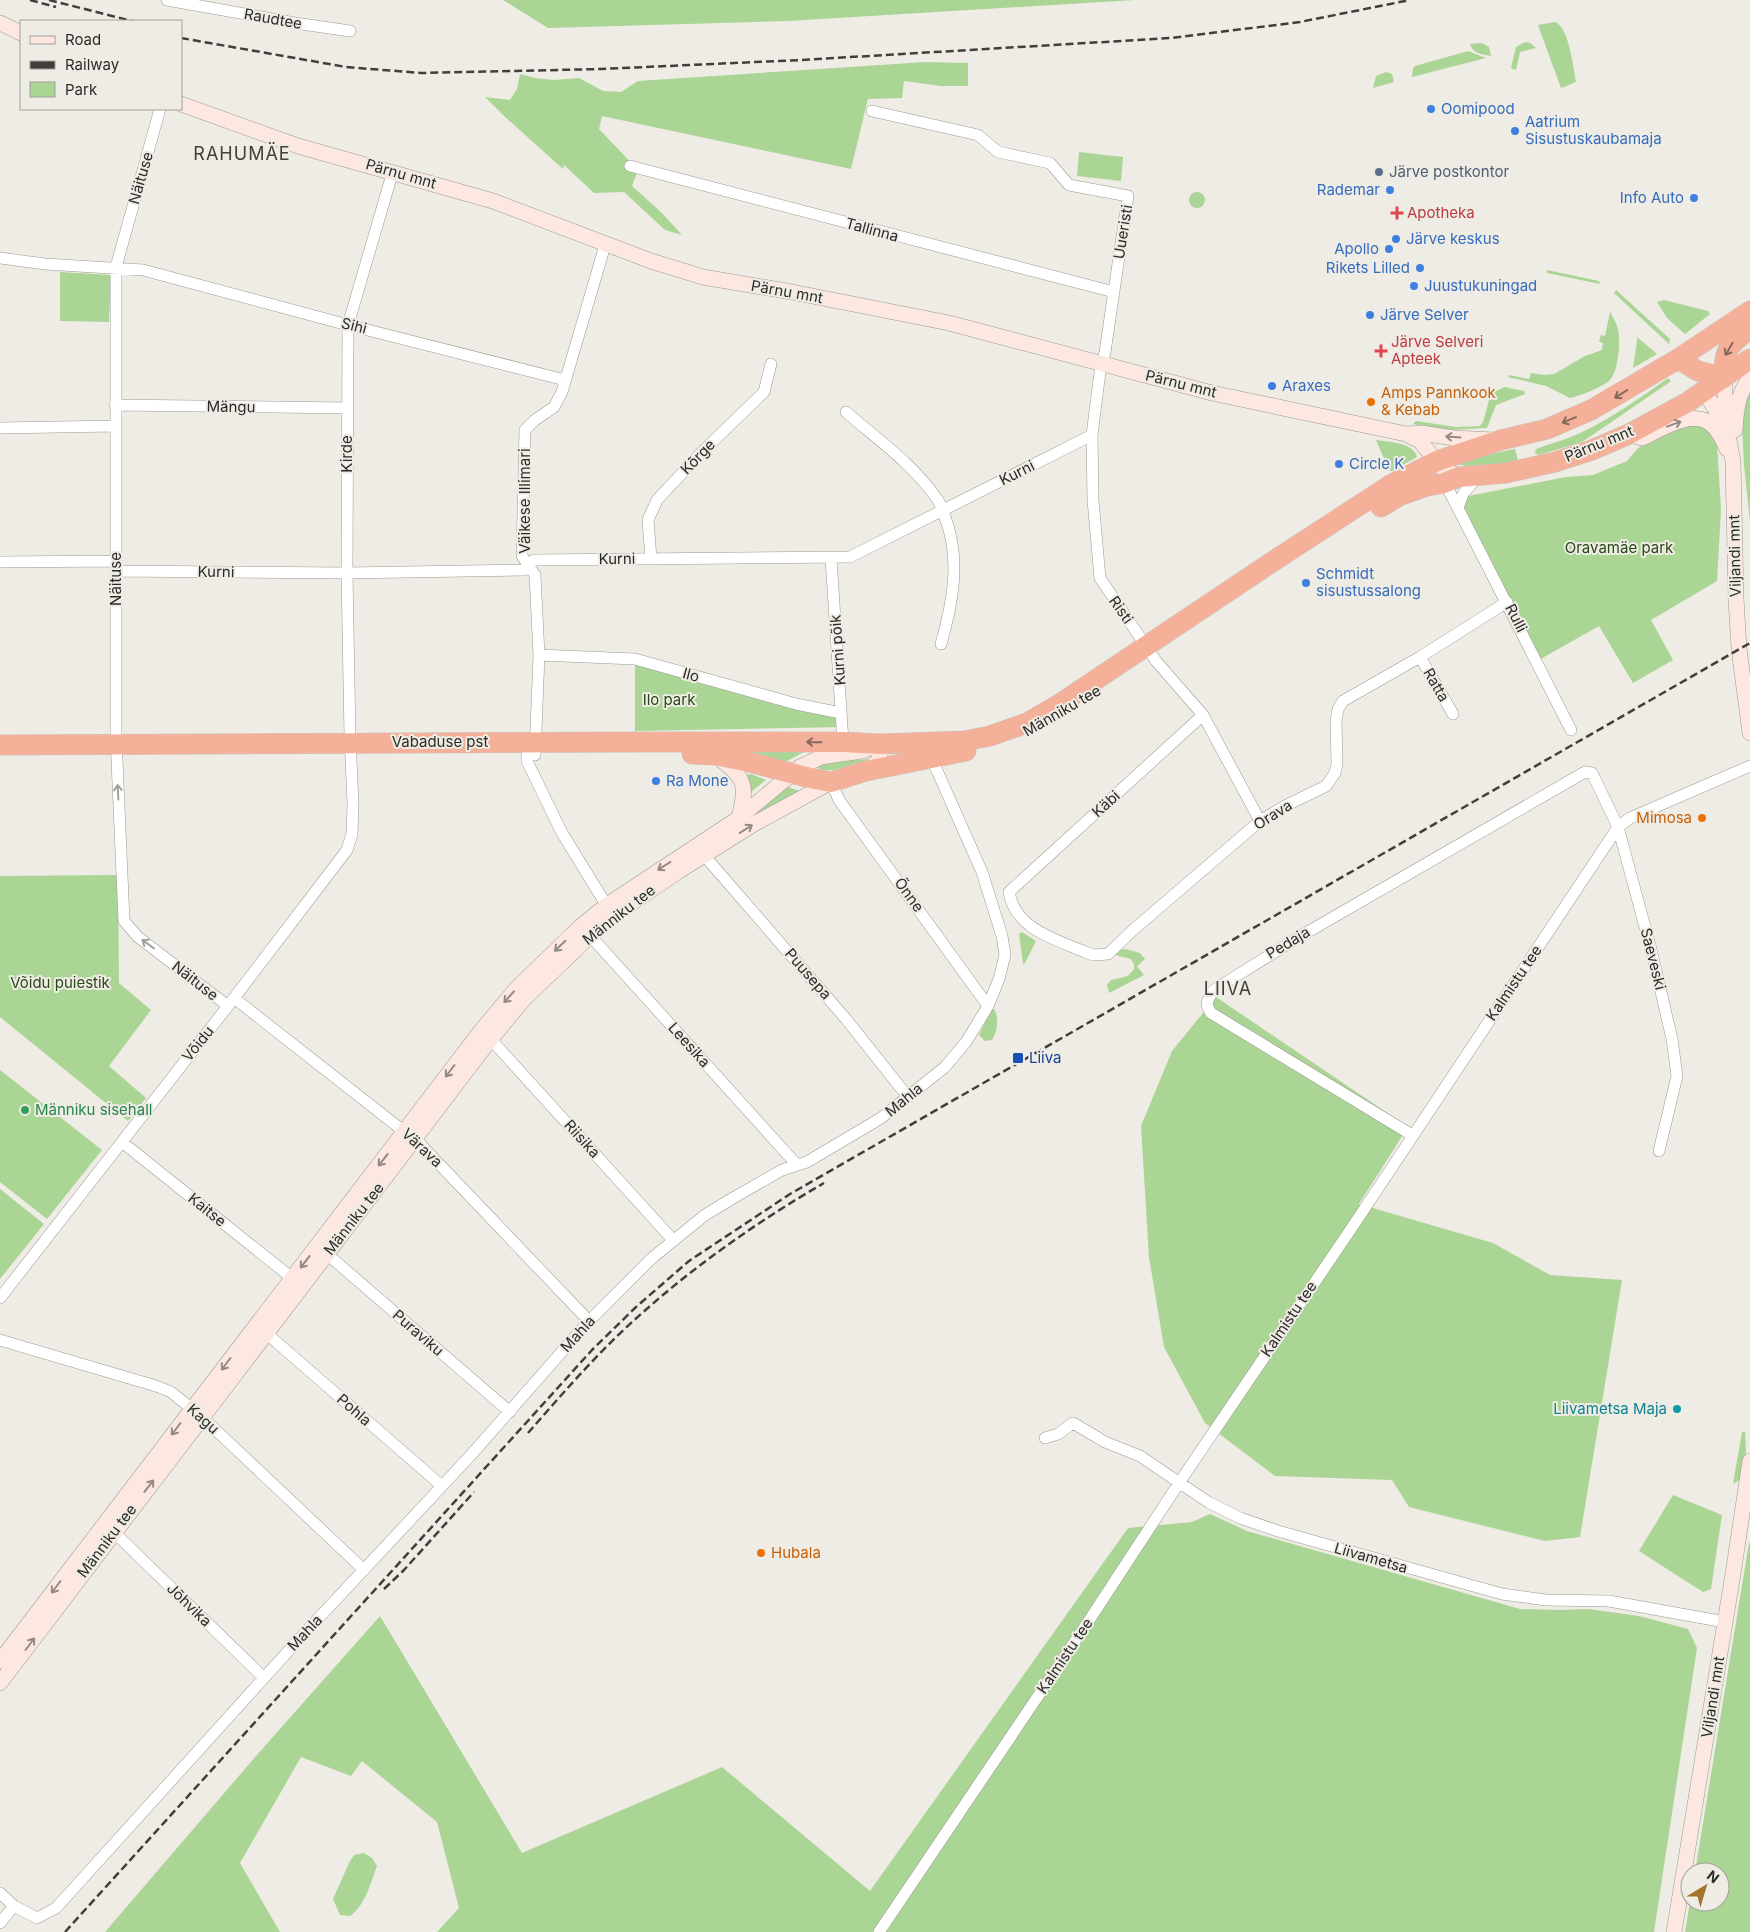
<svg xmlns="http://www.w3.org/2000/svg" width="1750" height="1932" viewBox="0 0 1750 1932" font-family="Inter,sans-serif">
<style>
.green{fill:#aad595}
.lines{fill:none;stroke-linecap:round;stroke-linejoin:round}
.street-casing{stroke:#9b9a92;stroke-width:12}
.secondary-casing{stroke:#9b9a92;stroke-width:16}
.highway-casing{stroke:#c8c8c7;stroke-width:21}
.street{stroke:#fff;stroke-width:11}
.secondary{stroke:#fce7e1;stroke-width:15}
.highway{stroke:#f5b09a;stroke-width:20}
.rail{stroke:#413f3c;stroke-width:2.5;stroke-dasharray:8 4;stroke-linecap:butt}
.oneway{stroke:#86675b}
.oneway2{stroke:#948984}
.oneway3{stroke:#a0a09e}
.shop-dot{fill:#3f7fe0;stroke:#eeece4;stroke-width:2}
.service-dot{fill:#5c6f8a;stroke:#eeece4;stroke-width:2}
.health-dot{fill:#e0444e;stroke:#eeece4;stroke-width:2}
.food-dot{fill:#e8710a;stroke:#eeece4;stroke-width:2}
.transit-dot{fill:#1a4fb4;stroke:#eeece4;stroke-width:2}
.leisure-dot{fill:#2e9e5b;stroke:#eeece4;stroke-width:2}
.culture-dot{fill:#0f9aa8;stroke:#eeece4;stroke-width:2}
.labels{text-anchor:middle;stroke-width:4;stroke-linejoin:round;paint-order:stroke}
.street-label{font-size:15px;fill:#2c2b28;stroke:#eeece4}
.shop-label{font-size:15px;fill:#366cbe;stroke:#eeece4;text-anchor:start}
.service-label{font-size:15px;fill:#4e5e75;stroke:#eeece4;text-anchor:start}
.health-label{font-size:15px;fill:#be3a42;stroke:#eeece4;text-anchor:start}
.food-label{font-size:15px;fill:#c56008;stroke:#eeece4;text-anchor:start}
.park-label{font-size:15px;fill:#284815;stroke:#eeece4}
.transit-label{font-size:15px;fill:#164399;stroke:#eeece4;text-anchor:start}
.leisure-label{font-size:15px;fill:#27864d;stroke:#eeece4;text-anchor:start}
.culture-label{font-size:15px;fill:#0d838f;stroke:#eeece4;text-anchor:end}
.quarter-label{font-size:18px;letter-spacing:1px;fill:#42403a;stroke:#eeece4}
</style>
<rect width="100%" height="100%" fill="#eeece4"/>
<path class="green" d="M503,0h632l-347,21 -240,7z
M1555,22c14,5 18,45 21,60l-15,6 -23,-63z
M1525,42l5,1 6,5 -16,4 -4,18 -5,-2 5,-21z
M1482,43l7,4 2,9c-10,-2 -18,-2 -21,-12z
M1468,51l18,7 -74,19 1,-9 2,-2z
M926,62l42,1v23h-27l-37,-5 -2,17 -34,1 -17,70 -249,-53 -3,13 39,41 -6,16 30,27 20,22 -17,-5 -41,-38 -30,1 -30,-28 -1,4 -59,-53 -19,-19 25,3 7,-11 3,-15 15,4 19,2 25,-2 24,13 18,1 17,-11z
M1386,72l6,2 2,8 -21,6 3,-12z
M1079,152l44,5 -2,24 -44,-5z
M1189 200a8 8 0 1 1 16 0a8 8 0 1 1-16 0Z
M1547,270l52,11 1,3 -53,-11z
M60,272l51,3 -2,47 -49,-1z
M1616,290l54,49 -1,5 -55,-51z
M1664,300l44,11 2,3 -25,20 -18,-16 -10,-16z
M1610,312c3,6 7,11 8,18 3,12 0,41 -8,50 -7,7 -30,16 -40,18l-24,-12 -38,-9 1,-2 20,4 2,-6 14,2 9,-1 31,-18 17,-6 1,-7 -4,-1 2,-7 4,1z
M1637,337l20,17 -24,14 4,-27z
M1668,378l3,3 -4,3 -85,58 -43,13 -4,-2 1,-4c15,-6 30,-9 44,-16 32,-15 60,-35 88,-55z
M1505,387l19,4 1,3 -29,11 -9,23 -39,2 -35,-6 3,-3 40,6 24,-1 3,-4 8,-29z
M1747,394l3,1v127l-6,-57 -2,-40z
M1687,424l18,3 12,16 4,67 -4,71 -66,39 22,40 -40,23 -34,-57 -62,35 -30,-59 -44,-98 5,-8 98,-19 27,-2 34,-14 10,-12 13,-10z
M1376,440c13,2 37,2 41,17l-25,14 -3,-1z
M1515,449l3,12 -40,7 -22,-4 18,-7z
M635,659l206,54 2,14 -208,4z
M722,749l82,3 -19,10z
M871,759l-27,10 -24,2 -2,-5 16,-5z
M751,774l15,6 -15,12 -5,-17z
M785,786l15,5 -48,25z
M118,875l1,108 32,27 -42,56 37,32 -18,23 -128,-104v-141z
M1022,932l14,9 -11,22 -2,1 -4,-30z
M1125,949l15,4 5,6 -8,7 7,9 -35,18 -2,-8 4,-5 17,-4 6,-7v-5l-3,-5 -16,-4 5,-5z
M1216,997l192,130 -49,77 134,39 57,32 72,5 -42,257 -35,4 -136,-34 -17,-27 -117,-4 -70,-53 -41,-76 -15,-90 -8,-131 31,-75z
M994,1009c5,8 4,22 -2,31l-7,1 -6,-6 12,-25z
M0,1070l102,80 -55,69 -47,-37z
M0,1189l44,35 -44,55z
M1742,1432h3l1,20 -5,27 -8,5z
M1673,1495l49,20 -11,74 -8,3 -64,-41z
M1210,1514l37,17 273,78 40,1 28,-1 51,7 49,13 9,19 -43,284h-1217l22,-24 -22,-86 -75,-61 -11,15 -50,-19 -61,106 40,69h-175l151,-176 124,-140 142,237 200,-86 148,124 258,-363 64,-6z
M1749,1543h1v389h-65l5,-30h30v-30h-25z
M364,1853l8,5 5,8c-7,18 -11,38 -27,50l-10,-1 -7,-16 16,-36 5,-8z"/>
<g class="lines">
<defs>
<path id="street" d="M167,0l128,23 55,8
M160,109l-44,158v470l8,184 14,16 90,69
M872,111l106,24 20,17 52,11 19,22 59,11 -23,156 -5,20 -8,63 1,65 7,78 56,83 47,54 57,106
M630,166l484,126
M0,258l45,6 98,6 205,55 217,55
M115,405l232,3
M846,412c31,27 68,53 91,87 4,5 6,12 8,18 16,42 8,85 -4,127
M0,428l115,-2
M1443,479l128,251
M1458,508l5,-14 15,-18
M831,558l12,184
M651,559l-3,-39 9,-20 43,-46 64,-62 7,-28
M0,562l116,-1
M116,571l231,2 177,-3 10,-10 316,-3 242,-122
M539,655l96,4 161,45 45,9
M1420,657l33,57
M1203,715l-194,177c6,37 46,47 76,60l8,3 15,-1 25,-24 127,-109 25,-15 41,-20 9,-13 2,-9 -1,-43 2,-12 5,-8 77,-44 87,-55
M527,755v6l35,72 48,78
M535,755l4,-100 -4,-80 -13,-19 3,-126 10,-10 19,-13 8,-15 44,-150
M831,782l8,18 149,206
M705,848v7l4,6 137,158 62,78
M586,931l211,234
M234,998l186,146 169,177
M490,1040l6,5 177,195
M1412,1135l-201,-122c-7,-10 -3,-14 3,-23l85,-53 286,-165 7,1 26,54 33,122 21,90 5,37 -18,75
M122,1142l170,136
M327,1254l183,158
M0,1298l228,-292 119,-156 5,-16 1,-30 -3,-68 -3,-163 1,-248 45,-154
M266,1333l176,153
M0,1340l156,46 15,6 31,25 162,153
M1045,1438l13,-4 15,-11 32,19 35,14 68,46 32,16 38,13 224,63 44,6 63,1 116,21
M108,1528l12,10 144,140
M0,1893l14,13
M0,1923l14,-17 23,12 19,-10 245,-271 170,-182 118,-134 63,-63 53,-43 28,-17 49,-28 25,-8 74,-44 64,-51 21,-25 22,-36 11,-27 6,-24 -3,-19 -20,-64 -51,-115
M879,1932l211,-313 89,-136 180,-266 259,-390 12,-9 120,-52"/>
<path id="secondary" d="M0,23l21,10
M181,104l117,42 195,55 158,60 52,16 89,15 157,31 263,70 194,41 14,7 21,26 18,10
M1724,378l3,52 6,31 3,137 3,51 11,84
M1705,392l20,34
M1735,430c1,-19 3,-37 15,-52
M1408,434l13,-1 33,5 40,2
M1631,435l11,3c19,-9 51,-30 70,-13 7,6 11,15 15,24
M717,757c28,20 31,28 22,60
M0,1661l480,-629 35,-42 66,-64 26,-21 132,-87 61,-51 21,-10 41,-6 18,-7c2,15 -2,18 -14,27
M0,1683l490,-643 34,-41 66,-63 23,-20 66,-45 75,-47 77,-42
M1674,1932l59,-358 17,-113"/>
<path id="highway" d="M1678,359l20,12 26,7
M1724,378c-1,-28 4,-33 26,-49
M1381,507l20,-12 26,-9 17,-3 15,-6 47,-4 49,-11 37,-12 37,-16 59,-32 62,-43
M0,745l640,-3h203l37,2 84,-3 26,-5 37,-13 31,-18 214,-143 120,-78 45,-23 64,-21 46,-11 44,-19 87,-51 72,-48
M692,754l22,1 31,6 65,17 21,4 35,-11 100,-20"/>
</defs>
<use href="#street" class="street-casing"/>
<use href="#secondary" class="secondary-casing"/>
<use href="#highway" class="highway-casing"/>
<use href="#street" class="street"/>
<use href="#secondary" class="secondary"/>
<use href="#highway" class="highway"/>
<path class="rail" d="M30,0l26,7
M49,0l83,21
M181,38l165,29 75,6 180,-4 200,-9 370,-22 129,-16 110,-22
M528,1433c36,-41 72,-83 113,-119 56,-50 119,-94 183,-131
M384,1589l20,-19 70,-78
M65,1932l527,-582 44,-43 53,-46 101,-67 960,-551"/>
</g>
<defs><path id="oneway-shaft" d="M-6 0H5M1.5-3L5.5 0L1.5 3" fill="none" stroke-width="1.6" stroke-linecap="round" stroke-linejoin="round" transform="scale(1.25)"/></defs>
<g class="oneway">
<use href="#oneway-shaft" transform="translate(1729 349) rotate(120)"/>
<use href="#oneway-shaft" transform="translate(1621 394) rotate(148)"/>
<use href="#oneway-shaft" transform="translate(1569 420) rotate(157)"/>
<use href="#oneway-shaft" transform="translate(814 742) rotate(-179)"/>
</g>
<g class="oneway2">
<use href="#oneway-shaft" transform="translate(1674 424) rotate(-20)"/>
<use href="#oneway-shaft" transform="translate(1453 437) rotate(-176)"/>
<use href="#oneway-shaft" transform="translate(746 829) rotate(-32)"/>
<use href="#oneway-shaft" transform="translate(664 866) rotate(148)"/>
<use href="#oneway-shaft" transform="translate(560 946) rotate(136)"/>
<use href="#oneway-shaft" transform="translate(509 997) rotate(132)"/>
<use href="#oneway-shaft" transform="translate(450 1071) rotate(127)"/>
<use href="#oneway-shaft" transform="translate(383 1160) rotate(128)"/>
<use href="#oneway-shaft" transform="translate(305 1262) rotate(128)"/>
<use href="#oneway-shaft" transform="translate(226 1364) rotate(127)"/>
<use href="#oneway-shaft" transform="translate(176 1429) rotate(127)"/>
<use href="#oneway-shaft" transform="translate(149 1486) rotate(-52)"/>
<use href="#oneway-shaft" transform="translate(56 1587) rotate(127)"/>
<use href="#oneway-shaft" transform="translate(30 1644) rotate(-53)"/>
</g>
<g class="oneway3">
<use href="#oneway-shaft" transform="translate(118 792) rotate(-93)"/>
<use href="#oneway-shaft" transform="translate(148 944) rotate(-144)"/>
</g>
<g class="shop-dot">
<circle cx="1431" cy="109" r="5"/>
<circle cx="1515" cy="131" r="5"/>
<circle cx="1390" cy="190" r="5"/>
<circle cx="1694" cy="198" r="5"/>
<circle cx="1396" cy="239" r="5"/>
<circle cx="1389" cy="249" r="5"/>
<circle cx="1420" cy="268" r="5"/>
<circle cx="1414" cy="286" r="5"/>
<circle cx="1370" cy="315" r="5"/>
<circle cx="1272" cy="386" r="5"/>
<circle cx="1339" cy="464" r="5"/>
<circle cx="1306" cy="583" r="5"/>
<circle cx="656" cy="781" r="5"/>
</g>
<circle class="service-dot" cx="1379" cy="172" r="5"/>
<g class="health-dot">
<path d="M1394.5 205.5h5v5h5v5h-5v5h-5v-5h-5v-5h5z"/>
<path d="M1378.5 343.5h5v5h5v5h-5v5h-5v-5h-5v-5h5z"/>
</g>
<g class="food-dot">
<circle cx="1371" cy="402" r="5"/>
<circle cx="1702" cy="818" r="5"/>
<circle cx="761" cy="1553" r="5"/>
</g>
<rect class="transit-dot" x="1012" y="1052" width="12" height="12" rx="2.5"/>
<circle class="leisure-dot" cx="25" cy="1110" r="5"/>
<circle class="culture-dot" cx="1677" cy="1409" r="5"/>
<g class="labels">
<g class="street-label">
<text transform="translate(273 19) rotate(10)" y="5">Raudtee</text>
<text transform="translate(401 174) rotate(16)" y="5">Pärnu mnt</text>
<text transform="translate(141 178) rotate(-74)" y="5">Näituse</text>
<text transform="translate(872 230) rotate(15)" y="5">Tallinna</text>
<text transform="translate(1123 232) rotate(-81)" y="5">Uueristi</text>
<text transform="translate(787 292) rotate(10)" y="5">Pärnu mnt</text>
<text transform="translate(354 326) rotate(14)" y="5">Sihi</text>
<text transform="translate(1181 384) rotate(14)" y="5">Pärnu mnt</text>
<text transform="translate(231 407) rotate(1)" y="5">Mängu</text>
<text transform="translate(1599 444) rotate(-22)" y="5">Pärnu mnt</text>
<text transform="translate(347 454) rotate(-90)" y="5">Kirde</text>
<text transform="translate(698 457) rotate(-46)" y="5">Kõrge</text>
<text transform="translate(1017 473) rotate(-27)" y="5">Kurni</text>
<text transform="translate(525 501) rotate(-90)" y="5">Väikese Illimari</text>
<text transform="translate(1735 556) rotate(-91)" y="5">Viljandi mnt</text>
<text transform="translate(617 559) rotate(-1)" y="5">Kurni</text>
<text transform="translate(216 572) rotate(1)" y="5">Kurni</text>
<text transform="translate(116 579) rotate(-90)" y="5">Näituse</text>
<text transform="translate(1121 610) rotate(55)" y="5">Risti</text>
<text transform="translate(1516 618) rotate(63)" y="5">Rulli</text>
<text transform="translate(838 650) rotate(-94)" y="5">Kurni põik</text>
<text transform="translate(691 675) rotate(15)" y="5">Ilo</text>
<text transform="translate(1436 685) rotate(60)" y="5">Ratta</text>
<text transform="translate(1062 711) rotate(-30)" y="5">Männiku tee</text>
<text x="440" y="747">Vabaduse pst</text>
<text transform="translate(1106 804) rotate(-42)" y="5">Käbi</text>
<text transform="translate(1273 815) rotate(-32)" y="5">Orava</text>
<text transform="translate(909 895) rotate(54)" y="5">Õnne</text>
<text transform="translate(619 915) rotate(-38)" y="5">Männiku tee</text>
<text transform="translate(1288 943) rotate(-31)" y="5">Pedaja</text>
<text transform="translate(1653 959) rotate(76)" y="5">Saeveski</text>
<text transform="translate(808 974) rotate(49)" y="5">Puusepa</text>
<text transform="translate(195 981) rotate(38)" y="5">Näituse</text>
<text transform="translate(1514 983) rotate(-56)" y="5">Kalmistu tee</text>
<text transform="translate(198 1044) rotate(-51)" y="5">Võidu</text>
<text transform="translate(689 1045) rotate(48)" y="5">Leesika</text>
<text transform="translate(904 1100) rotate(-39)" y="5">Mahla</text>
<text transform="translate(582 1139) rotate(48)" y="5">Riisika</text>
<text transform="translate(422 1148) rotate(43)" y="5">Värava</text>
<text transform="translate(207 1210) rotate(39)" y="5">Kaitse</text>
<text transform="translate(354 1219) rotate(-52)" y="5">Männiku tee</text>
<text transform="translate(1289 1319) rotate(-56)" y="5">Kalmistu tee</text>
<text transform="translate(418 1333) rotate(41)" y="5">Puraviku</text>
<text transform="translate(578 1334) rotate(-48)" y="5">Mahla</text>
<text transform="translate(354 1410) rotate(41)" y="5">Pohla</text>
<text transform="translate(203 1419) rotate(42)" y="5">Kagu</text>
<text transform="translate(107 1541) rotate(-53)" y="5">Männiku tee</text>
<text transform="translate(1371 1558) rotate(16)" y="5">Liivametsa</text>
<text transform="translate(189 1605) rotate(44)" y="5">Jõhvika</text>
<text transform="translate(305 1633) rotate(-47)" y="5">Mahla</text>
<text transform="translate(1065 1656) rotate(-56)" y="5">Kalmistu tee</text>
<text transform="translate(1713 1697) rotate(-81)" y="5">Viljandi mnt</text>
</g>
<g class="shop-label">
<text x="1441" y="114">Oomipood</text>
<text x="1525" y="127">Aatrium<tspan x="1525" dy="17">Sisustuskaubamaja</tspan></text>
<text x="1380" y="195" text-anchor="end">Rademar</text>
<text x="1684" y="203" text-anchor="end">Info Auto</text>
<text x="1406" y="244">Järve keskus</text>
<text x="1379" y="254" text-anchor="end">Apollo</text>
<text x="1410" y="273" text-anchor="end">Rikets Lilled</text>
<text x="1424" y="291">Juustukuningad</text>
<text x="1380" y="320">Järve Selver</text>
<text x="1282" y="391">Araxes</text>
<text x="1349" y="469">Circle K</text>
<text x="1316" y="579">Schmidt<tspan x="1316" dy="17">sisustussalong</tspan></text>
<text x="666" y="786">Ra Mone</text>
</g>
<g class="service-label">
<text x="1389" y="177">Järve postkontor</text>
</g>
<g class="health-label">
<text x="1407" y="218">Apotheka</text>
<text x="1391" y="347">Järve Selveri<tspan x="1391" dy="17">Apteek</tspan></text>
</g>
<g class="food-label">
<text x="1381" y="398">Amps Pannkook<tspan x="1381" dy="17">&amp; Kebab</tspan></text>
<text x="1692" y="823" text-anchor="end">Mimosa</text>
<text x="771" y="1558">Hubala</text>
</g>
<g class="park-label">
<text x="1619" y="553">Oravamäe park</text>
<text x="669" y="705">Ilo park</text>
<text x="60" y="988">Võidu puiestik</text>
</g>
<g class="transit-label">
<text x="1029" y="1063">Liiva</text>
</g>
<g class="leisure-label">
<text x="35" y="1115">Männiku sisehall</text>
</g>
<g class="culture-label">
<text x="1667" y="1414">Liivametsa Maja</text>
</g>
<g class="quarter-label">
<text x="242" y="160">RAHUMÄE</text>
<text x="1228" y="995">LIIVA</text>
</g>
</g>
<rect x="20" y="20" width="162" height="90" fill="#eeece4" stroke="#a09f99"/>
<rect x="30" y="36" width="25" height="8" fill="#fce7e1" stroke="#a09f99"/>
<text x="65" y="45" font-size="15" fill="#2c2b28">Road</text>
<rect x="30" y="61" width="25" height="8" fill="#413f3c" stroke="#a09f99"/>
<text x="65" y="70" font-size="15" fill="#2c2b28">Railway</text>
<rect x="30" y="82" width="25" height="15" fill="#aad595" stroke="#a09f99"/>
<text x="65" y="95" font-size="15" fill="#2c2b28">Park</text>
<g transform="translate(1705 1887) rotate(38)"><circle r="24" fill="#eeece4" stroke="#a09f99"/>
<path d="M0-4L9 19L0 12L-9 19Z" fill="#a37327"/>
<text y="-8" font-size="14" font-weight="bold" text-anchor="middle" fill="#2c2b28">N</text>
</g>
</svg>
